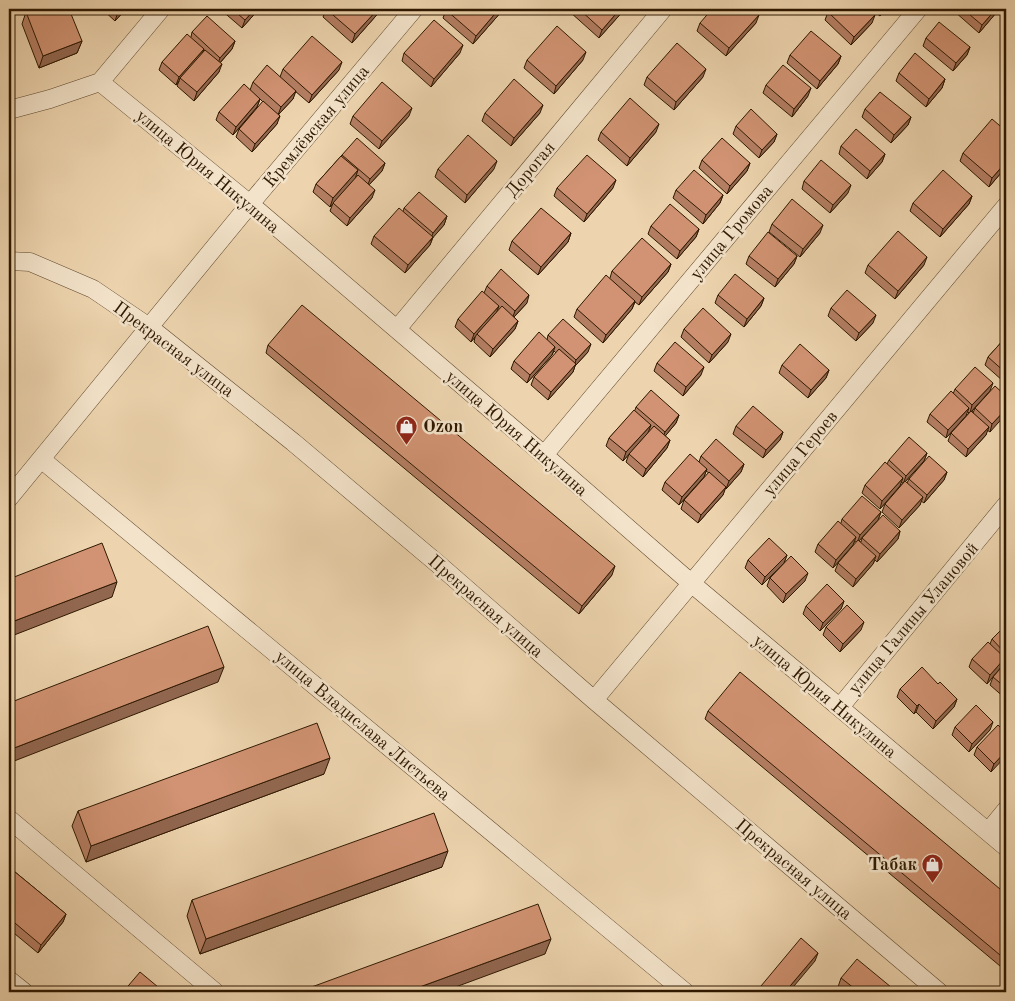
<svg xmlns="http://www.w3.org/2000/svg" width="1015" height="1001" viewBox="0 0 1015 1001" font-family="'Old Standard TT',serif">
<style>
.lines{fill:none;stroke-linecap:round;stroke-linejoin:round}
.street-casing{stroke:#5e472c;stroke-width:19}
.street{stroke:#f3e3ca;stroke-width:18}
.wall{fill:#b47e63;stroke:#2e1800}
.shaded-wall{fill:#926750;stroke:#2e1800}
.building{fill:#d19373;stroke:#2e1800}
.labels{text-anchor:middle;stroke-width:5;stroke-linejoin:round;paint-order:stroke}
.street-label{font-size:18px;fill:#2e1800;stroke:#f3e3ca}
.poi-label{font-size:18px;font-weight:bold;fill:#2e1800;stroke:#f3e3ca;text-anchor:start}
</style>
<rect width="100%" height="100%" fill="#edd4ae"/>
<filter id="stains"><feTurbulence type="fractalNoise" baseFrequency=".004" numOctaves="4"/><feColorMatrix values="0 0 0 0 .2 0 0 0 0 .09 0 0 0 0 .02 0 0 0 .5 -.17"/></filter>
<radialGradient id="worn" r=".72"><stop offset=".6" stop-color="#630" stop-opacity="0"/><stop offset="1" stop-color="#630" stop-opacity=".3"/></radialGradient>
<g class="lines">
<defs>
<path id="street" d="M100,82l61,-73
M9,110l41,-11 50,-17 150,122 294,251 147,128 315,264
M9,261l21,1 63,27 56,38 144,115 145,122 156,136 345,292
M397,329l266,-320
M544,455l374,-446
M41,459l644,533
M9,498l241,-294 164,-195
M594,700l412,-494
M840,707l166,-202
M9,819l206,173
M988,832l18,-22
M9,980l15,12"/>
</defs>
<use href="#street" class="street-casing"/>
<use href="#street" class="street"/>
</g>
<path class="wall" d="M102,9h24l-11,12z
M220,9h39l-17,19z
M326,9h56l-30,34 -29,-26z
M571,9h54l-26,29 -29,-26z
M871,9h15l-6,7z
M957,9h40l-1,4 -17,20 -24,-21z
M446,10l56,1 -29,33 -30,-26z
M26,12l56,29 -5,12 -38,15 -17,-44z
M828,12l44,11 -21,22 -26,-25z
M700,23h56l-30,33 -29,-25z
M192,32l43,9 -3,8 -12,14 -1,9 -25,29 -17,-15 2,-5 -3,4 -17,-15 3,-8 29,-25z
M926,38l44,9 -3,8 -14,16 -30,-25z
M404,53h56l-29,34 -29,-26z
M790,55l51,1 -3,8 -21,25 -30,-26z
M527,60h56l-29,34 -30,-26z
M283,69l56,1 -30,33 -14,-12 -2,8 -14,15 -2,10 -25,28 -16,-15 3,-8 24,-27 -3,-3 -3,8 -24,28 -17,-15 3,-8 31,-22 3,-8 27,-5z
M899,73l46,6 -3,9 -16,19 -30,-26z
M647,77h56l-29,33 -30,-25z
M766,85l42,11 -16,21 -29,-24z
M865,109l46,8 -3,8 -17,18 -29,-26z
M485,113h55l-29,33 -29,-25z
M353,116h56l-30,33 -29,-25z
M736,126l41,8 -3,8 -15,16 -26,-24z
M1006,131v36l-17,20 -29,-26 3,-8z
M601,132h55l-29,34 -29,-26z
M841,146l44,8 -3,8 -15,17 -28,-25z
M342,155l43,8 -3,8 -13,14 3,13 -25,28 -17,-15 3,-8 -3,4 -17,-15 3,-8z
M702,160l48,3 -3,8 -20,23 -28,-26z
M438,169h56l-29,34 -30,-26z
M804,181l44,12 -18,20 -28,-24z
M557,188h56l-29,34 -30,-26z
M676,190l47,5 -3,8 -17,21 -30,-26z
M972,196l-3,8 -29,33 -30,-26 3,-8z
M404,208l43,8 -3,9 -11,12 -3,8 -25,28 -34,-29 3,-8 29,-24z
M772,224l48,9 -20,24 -31,-25z
M651,226l48,3 -3,8 -19,22 -29,-25z
M571,233l-3,9 -30,33 -29,-25 3,-9z
M749,256h48l-3,8 -19,23 -29,-23z
M671,264l-3,8 -29,33 -4,-3 -3,7 -29,34 -29,-26 3,-8 33,-31 2,-7z
M868,265h56l-29,34 -30,-26z
M487,286l40,17 -13,14 4,4 -3,8 -25,28 -16,-15 1,-5 -4,5 -16,-15 3,-8 26,-26z
M718,295l46,3 -3,8 -17,21 -29,-24z
M831,308l42,15 -17,18 -28,-25z
M684,329l44,13 -19,21 -28,-26z
M548,335l40,17 -13,14 -2,6 -25,28 -17,-15 3,-8 22,-24 -2,-2 -2,4 -25,28 -16,-14 3,-8 33,-21z
M1006,337v40l-3,4 -18,-16 3,-8z
M268,345l344,230 -33,39 -313,-261z
M657,363l44,12 -18,21 -29,-25z
M782,365l47,5 -3,8 -18,20 -29,-25z
M955,389l35,2 -18,20 1,2 2,-5 31,-12 -16,36 -3,-2 -1,5 -20,22 -18,-16 3,-8 18,-20 -2,-2 -1,5 -20,22 -19,-16 3,-8 23,-20z
M636,407l43,8 -3,8 -11,13 5,4 -3,8 -24,29 -17,-15 3,-8 -6,7 -17,-15 3,-8 26,-28z
M736,426l47,6 -3,8 -17,18 -30,-24z
M927,453l-3,8 -19,21 2,1 2,-4 38,-7 -3,8 -20,23 -3,-2 -1,4 -21,23 -17,-16 3,-8 18,-21 -2,-1 -1,4 -20,23 -18,-16 3,-8 22,-21 2,-4z
M701,456l43,8 -3,8 -15,17 -1,-1 -2,7 -25,28 -17,-14 3,-9 25,-27 -3,-2 -2,6 -25,28 -17,-15 3,-8 34,-20z
M881,512l-3,8 -19,21 2,1 1,-4 38,-7 -2,8 -21,23 -2,-2 -2,4 -20,23 -18,-16 3,-8 19,-21 -2,-1 -2,4 -20,23 -18,-16 3,-8 23,-21 1,-4z
M787,555l-3,8 -22,22 -17,-17 3,-8z
M770,578l35,3 -22,22 -16,-17z
M844,601l-3,8 -21,22 -17,-17 3,-8z
M1006,626v73l-16,-14 3,-8 12,-14 -1,-1 -17,22 -18,-17 3,-8 18,-15 2,-5z
M826,627l35,3 -21,22 -17,-17z
M938,684l19,15 -3,8 -21,22 -17,-17 -2,2 -17,-17 3,-8z
M708,711l298,183v77l-301,-252z
M955,727l35,3 -21,22 -17,-17z
M1006,733l-15,39 -17,-17 3,-8z
M324,774l-238,88 -14,-36 6,-15z
M9,867l57,47 -3,8 -25,31 -29,-24z
M442,867l-242,87 -13,-38 5,-16z
M841,978l56,14h-57l-3,-2z"/>
<path class="shaded-wall" d="M122,9h4l-11,12 3,-9z
M255,9h4l-17,19 3,-8z
M378,9h4l-30,34 3,-9z
M499,9h3v2l-29,33 3,-8z
M620,9h5l-26,29 3,-8z
M882,9h4l-6,7z
M996,9h1l-1,4 -17,20 3,-8z
M759,15l-3,8 -30,33 3,-8z
M875,15l-3,8 -21,22 3,-8z
M82,41l-5,12 -38,15 4,-12z
M235,41l-3,8 -15,17 3,-8z
M463,45l-3,8 -29,34 3,-8z
M970,47l-3,8 -14,16 3,-8z
M204,49l-3,8 -21,21 -1,3 -3,4 3,-8z
M586,52l-3,8 -29,34 2,-8z
M841,56l-3,8 -21,25 3,-8z
M342,62l-3,8 -30,33 3,-8z
M222,64l-3,8 -25,29 3,-9z
M706,69l-3,8 -29,33 2,-8z
M945,79l-3,9 -16,19 3,-8z
M811,88l-3,8 -16,21 2,-8z
M296,91l-3,8 -15,16 3,-8z
M260,99l-3,8 -24,28 3,-8z
M543,105l-3,8 -29,33 3,-8z
M412,108l-3,8 -30,33 3,-8z
M280,116l-3,8 -25,28 3,-8z
M911,117l-3,8 -17,18 3,-8z
M659,124l-3,8 -29,34 3,-8z
M777,134l-3,8 -15,16 3,-8z
M885,154l-3,8 -15,17 3,-8z
M497,161l-3,8 -29,34 2,-8z
M1006,162v5l-17,20 3,-9z
M385,163l-3,8 -15,16 3,-8z
M750,163l-3,8 -20,23 3,-8z
M358,170l-3,9 -25,28 3,-9z
M616,180l-3,8 -29,34 3,-8z
M851,185l-3,8 -18,20 3,-8z
M375,190l-3,8 -25,28 3,-8z
M723,195l-3,8 -17,21 3,-9z
M972,196l-3,8 -29,33 3,-8z
M447,216l-3,9 -14,16 3,-8z
M823,225l-3,8 -20,24 3,-8z
M699,229l-3,8 -19,22 3,-8z
M571,233l-3,9 -30,33 3,-8z
M433,237l-3,8 -25,28 3,-8z
M797,256l-3,8 -19,23 3,-8z
M927,257l-3,8 -29,34 3,-8z
M671,264l-3,8 -29,33 3,-8z
M529,295l-2,8 -15,16 3,-8z
M764,298l-3,8 -17,21 3,-8z
M635,301l-3,8 -29,34 3,-8z
M499,306l-3,8 -19,20 -2,3 -4,5 3,-8z
M876,315l-3,8 -17,18 3,-8z
M518,321l-3,8 -25,28 3,-8z
M731,334l-3,8 -19,21 3,-8z
M591,344l-3,8 -13,14 -2,6 -25,28 3,-8 23,-26 2,-6z
M555,347l-3,8 -25,28 3,-8z
M704,367l-3,8 -18,21 3,-9z
M829,370l-3,8 -18,20 3,-8z
M993,383l-3,8 -20,22 2,-8z
M969,408l-3,8 -20,22 2,-8z
M1006,409v5l-16,18 2,-8z
M679,415l-3,8 -14,17 3,-8z
M651,425l-3,8 -25,28 3,-9z
M989,427l-3,8 -20,22 2,-8z
M783,432l-3,8 -17,18 3,-8z
M670,440l-3,8 -24,29 3,-8z
M927,453l-3,8 -21,23 3,-8z
M744,464l-3,8 -15,17 3,-8z
M707,469l-3,8 -25,28 3,-8z
M947,472l-3,8 -20,23 3,-8z
M903,478l-3,8 -20,23 2,-8z
M726,487l-3,8 -25,28 3,-8z
M923,497l-3,8 -21,23 3,-8z
M881,512l-3,8 -21,23 3,-8z
M900,531l-2,8 -21,23 3,-8z
M856,537l-3,8 -20,23 3,-8z
M787,555l-3,8 -22,22 3,-8z
M876,556l-3,8 -20,23 3,-8z
M615,566l-3,9 -33,39 3,-8z
M808,573l-3,8 -22,22 3,-9z
M117,582l-5,15 -103,40v-14z
M844,601l-3,8 -21,22 3,-8z
M864,622l-3,8 -21,22 3,-8z
M1005,658l-3,8 -15,18 3,-9z
M224,667l-6,15 -209,81v-13z
M957,699l-3,8 -21,22 3,-8z
M919,704l-3,8 -2,2 3,-8z
M993,722l-3,8 -21,22 3,-8z
M1006,751v5l-15,16 3,-8z
M330,758l-6,16 -238,88 5,-16z
M448,851l-6,16 -242,87 6,-15z
M66,914l-3,8 -25,31 3,-8z
M551,939l-6,15 -103,38h-36z
M818,953l-3,8 -26,31h-4z"/>
<path class="building" d="M35,9h34l13,32 -39,15 -17,-44z
M114,9h8l-4,3z
M232,9h23l-10,11z
M326,9h52l-23,25z
M448,9h51l-23,27 -30,-26z
M579,9h41l-18,21z
M712,9h40l7,6 -30,33 -29,-25z
M831,9h38l6,6 -21,22 -26,-25z
M963,9h33l-14,16z
M207,16l28,25 -15,17 -28,-26z
M434,20l29,25 -29,34 -30,-26z
M939,22l31,25 -14,16 -30,-25z
M557,26l29,26 -30,34 -29,-26z
M811,31l30,25 -21,25 -30,-26z
M187,34l17,15 -25,28 -17,-15z
M312,36l30,26 -30,33 -29,-26z
M677,43l29,26 -30,33 -29,-25z
M205,50l17,14 -25,28 -17,-14z
M915,53l30,26 -16,20 -30,-26z
M267,65l29,26 -15,16 -28,-25z
M783,65l28,23 -17,21 -28,-24z
M514,79l29,26 -29,33 -29,-25z
M382,82l30,26 -30,33 -29,-25z
M244,84l16,15 -24,28 -17,-15z
M880,92l31,25 -17,18 -29,-26z
M630,98l29,26 -29,34 -29,-26z
M263,101l17,15 -25,28 -16,-15z
M751,109l26,25 -15,16 -26,-24z
M992,119l14,12v31l-14,16 -29,-25z
M856,129l29,25 -15,17 -29,-25z
M468,135l29,26 -30,34 -29,-26z
M357,138l28,25 -15,16 -28,-24z
M722,138l28,25 -20,23 -28,-26z
M587,155l29,25 -29,34 -30,-26z
M341,156l17,14 -25,28 -17,-14z
M821,160l30,25 -18,20 -29,-24z
M694,170l29,25 -17,20 -30,-25z
M943,170l29,26 -29,33 -30,-26z
M358,175l17,15 -25,28 -17,-15z
M419,192l28,24 -14,17 -29,-25z
M792,199l31,26 -20,24 -31,-25z
M670,204l29,25 -19,22 -29,-25z
M399,208l34,29 -25,28 -34,-29z
M541,208l30,25 -30,34 -29,-26z
M898,231l29,26 -29,34 -30,-26z
M768,232l29,24 -19,23 -29,-23z
M642,238l29,26 -29,33 -30,-26z
M501,269l28,26 -14,16 -28,-25z
M735,274l29,24 -17,21 -29,-24z
M606,275l29,26 -29,34 -29,-26z
M847,290l29,25 -17,18 -28,-25z
M482,291l17,15 -25,28 -16,-15z
M302,305l313,261 -33,40 -314,-261z
M502,306l16,15 -25,28 -16,-15z
M703,308l28,26 -19,21 -28,-26z
M563,319l28,25 -15,16 -28,-25z
M539,332l16,15 -25,28 -16,-14z
M1006,337v36l-18,-16z
M675,342l29,25 -18,20 -29,-24z
M800,344l29,26 -18,20 -29,-25z
M559,349l17,15 -25,28 -17,-15z
M975,367l18,16 -21,22 -17,-16z
M995,386l11,10v13l-14,15 -17,-16z
M651,390l28,25 -14,17 -29,-25z
M951,391l18,17 -21,22 -18,-16z
M753,406l30,26 -17,18 -30,-24z
M634,410l17,15 -25,27 -17,-14z
M971,411l18,16 -21,22 -17,-16z
M654,426l16,14 -24,29 -17,-15z
M909,437l18,16 -21,23 -17,-16z
M716,439l28,25 -15,17 -28,-25z
M690,454l17,15 -25,28 -17,-15z
M929,456l18,16 -20,23 -18,-16z
M885,462l18,16 -21,23 -17,-16z
M709,472l17,15 -25,28 -17,-15z
M905,481l18,16 -21,23 -17,-16z
M862,496l19,16 -21,23 -18,-16z
M883,515l17,16 -20,23 -18,-16z
M838,521l18,16 -20,23 -18,-16z
M769,538l18,17 -22,22 -17,-17z
M858,540l18,16 -20,23 -18,-16z
M102,543l15,39 -108,41v-44z
M791,556l17,17 -22,21 -16,-16z
M827,584l17,17 -21,22 -17,-17z
M847,605l17,17 -21,22 -17,-17z
M1006,625v29l-14,-15z
M208,626l16,41 -215,83v-47z
M988,642l17,16 -15,17 -18,-16z
M1006,662v26l-13,-11z
M922,667l16,17 2,-2 17,17 -21,22 -17,-17 -2,2 -17,-17z
M740,672l266,222v66l-298,-249z
M976,705l17,17 -21,22 -17,-17z
M317,723l13,35 -239,88 -13,-35z
M998,725l8,8v18l-12,13 -17,-17z
M434,813l14,38 -242,88 -14,-39z
M9,867l57,47 -25,31 -32,-27z
M538,904l13,35 -145,53h-108z
M801,938l17,15 -33,39h-29z
M857,959l40,33h-38l-18,-14z
M140,972l24,20h-41z"/>
<defs>
<symbol id="shop-pin" viewBox="-11 -11 22 30"><path d="M0 17L-7.5 6A9.5 9.5 0 1 1 7.5 6Z" fill="#8f2418" stroke="#f3e3ca"/><path d="M-5-2.5h2.3a2.7 3.5 0 0 1 5.4 0H5L5.5 6h-11ZM-1.5-2.5h3a1.5 2.3 0 0 0-3 0Z" fill="#fff"/></symbol>
</defs>
<g fill-rule="evenodd">
<use href="#shop-pin" x="394" y="414" width="25" height="34"/>
<use href="#shop-pin" x="920" y="852" width="25" height="34"/>
</g>
<g class="labels">
<g class="street-label">
<text transform="translate(316 126) rotate(-50)" y="6">Кремлёвская улица</text>
<text transform="translate(530 169) rotate(-50)" y="6">Дорогая</text>
<text transform="translate(208 171) rotate(40)" y="6">улица Юрия Никулина</text>
<text transform="translate(731 232) rotate(-50)" y="6">улица Громова</text>
<text transform="translate(174 349) rotate(37)" y="6">Прекрасная улица</text>
<text transform="translate(517 433) rotate(41)" y="6">улица Юрия Никулина</text>
<text transform="translate(800 453) rotate(-50)" y="6">улица Героев</text>
<text transform="translate(486 606) rotate(41)" y="6">Прекрасная улица</text>
<text transform="translate(913 618) rotate(-50)" y="6">улица Галины Улановой</text>
<text transform="translate(825 696) rotate(40)" y="6">улица Юрия Никулина</text>
<text transform="translate(363 725) rotate(40)" y="6">улица Владислава Листьева</text>
<text transform="translate(794 869) rotate(40)" y="6">Прекрасная улица</text>
</g>
<g class="poi-label">
<text x="423" y="432">Ozon</text>
<text x="917" y="870" text-anchor="end">Табак</text>
</g>
</g>
<rect width="1015" height="1001" fill="none" stroke="#edd4ae" stroke-width="30"/>
<rect x="10" y="10" width="995" height="981" fill="none" stroke="#2e1800" stroke-width="2.5"/>
<rect x="15" y="15" width="985" height="971" fill="none" stroke="#2e1800"/>
<rect width="100%" height="100%" filter="url(#stains)"/>
<rect width="100%" height="100%" fill="url(#worn)"/>
</svg>
